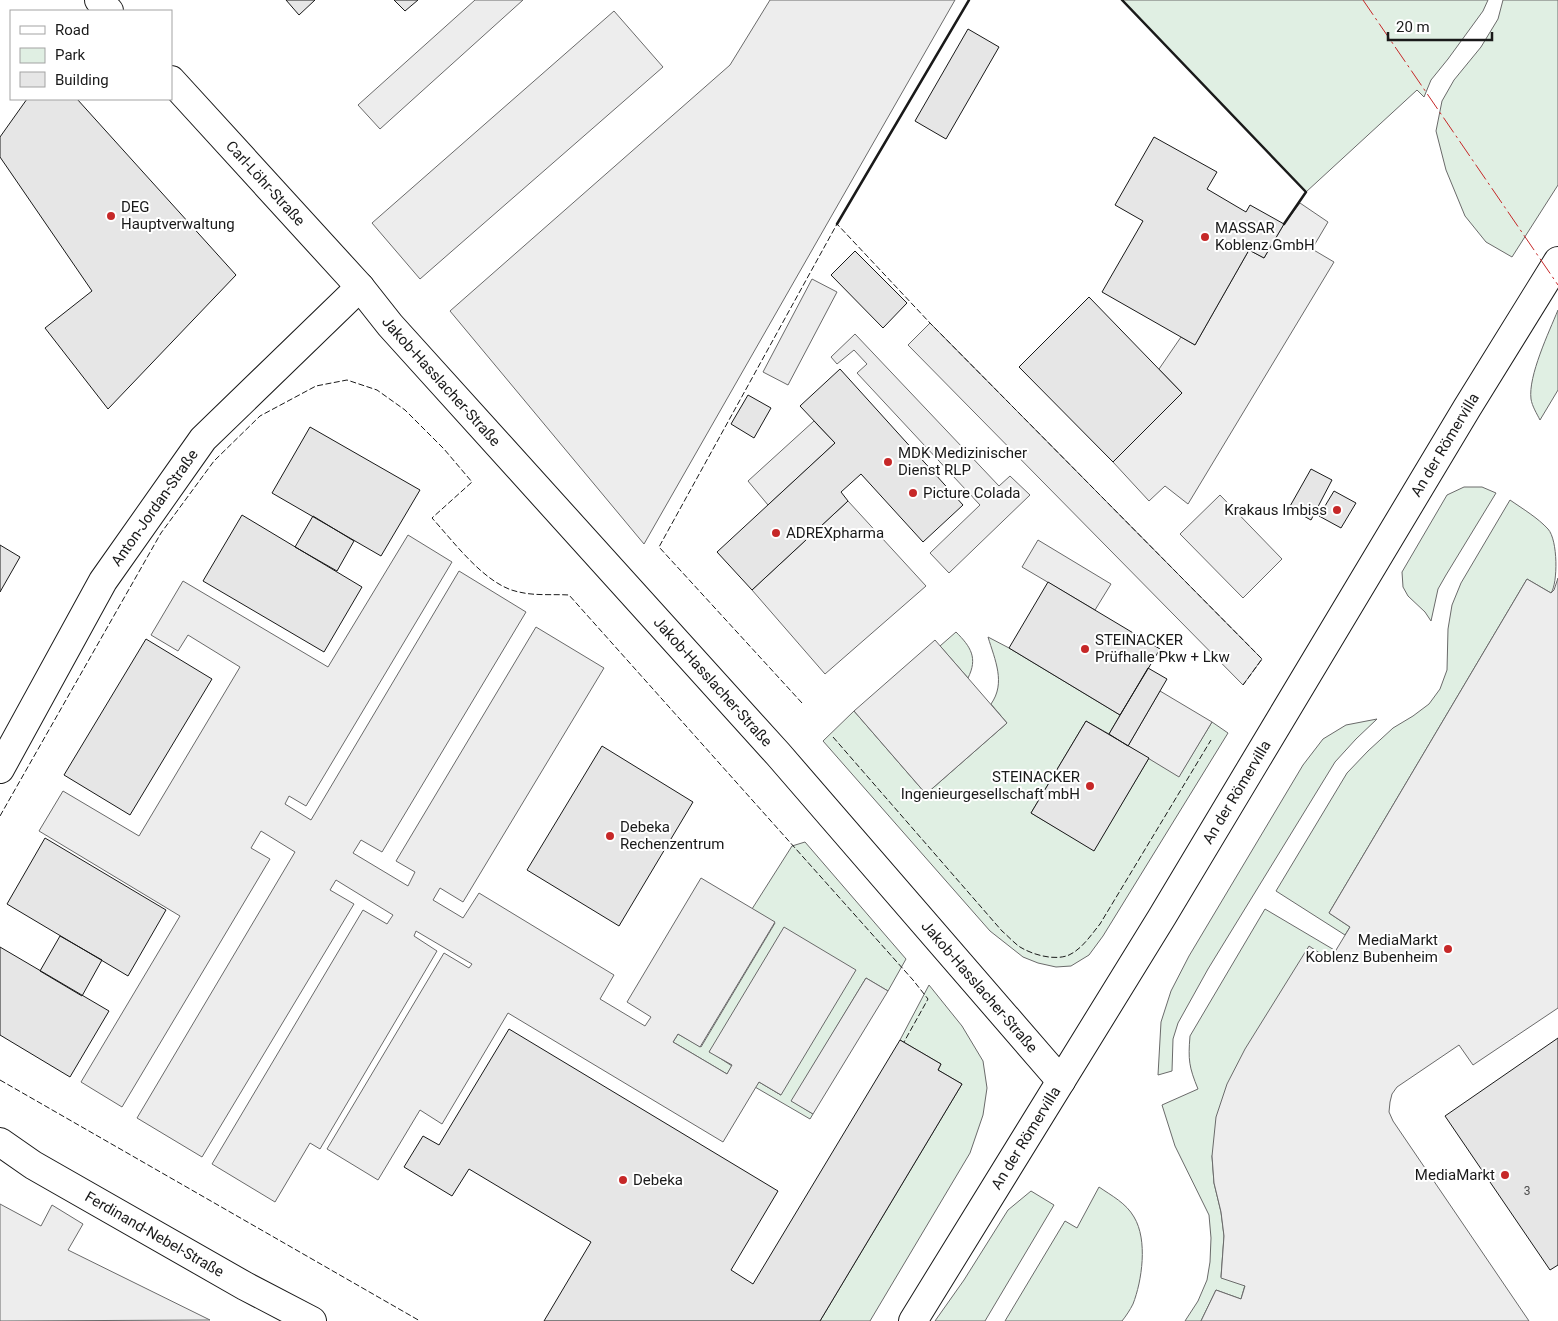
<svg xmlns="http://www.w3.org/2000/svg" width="1558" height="1321" viewBox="0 0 1558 1321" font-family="Roboto,sans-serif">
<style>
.green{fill:#e0efe3;stroke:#6a6a6a}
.parking{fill:#ededed;stroke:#6a6a6a}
.building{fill:#e6e6e6;stroke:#1a1a1a}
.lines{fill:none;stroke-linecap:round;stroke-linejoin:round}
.minor-casing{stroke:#1a1a1a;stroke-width:30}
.tertiary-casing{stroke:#1a1a1a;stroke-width:30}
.minor{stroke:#fff;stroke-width:28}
.tertiary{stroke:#fff;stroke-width:28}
.fence{stroke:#1a1a1a;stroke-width:1;stroke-dasharray:6 2.5;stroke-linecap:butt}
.wall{stroke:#1a1a1a;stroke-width:2.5}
.power{stroke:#c62828;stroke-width:1;stroke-dasharray:18 4 2.5 4;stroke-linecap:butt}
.poi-dot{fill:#c62828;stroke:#fff;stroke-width:2}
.labels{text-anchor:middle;stroke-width:4;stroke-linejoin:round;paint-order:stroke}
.number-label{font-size:12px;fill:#4d4d4d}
.street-label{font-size:15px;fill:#1a1a1a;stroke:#fff}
.poi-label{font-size:15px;fill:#1a1a1a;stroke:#fff;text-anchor:start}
</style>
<rect width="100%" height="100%" fill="#fff"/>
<path class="green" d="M1122,0h366l-5,11 -35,48 -17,21 -7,17 -7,-7 -111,102z
M1503,0h55v185l-46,72 -26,-15 -21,-26 -19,-46 -10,-39 6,-30 12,-21 27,-33 17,-28z
M1558,310v80l-18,30c-3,-6 -8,-14 -9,-21 -3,-23 18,-67 27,-89z
M1464,487h18l14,6 -50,82 -8,14 -7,32 -6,-9 -17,-16 -5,-9 -1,-15 45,-77z
M1510,500c13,9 28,18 38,29 10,11 10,54 3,64l-24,-14 -198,334 21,14 -5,8 -69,-44 71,-118 21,-22 25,-23 20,-12 16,-12 11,-15 7,-19 1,-41 4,-24 9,-22z
M956,632c15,15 22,26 12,46l-28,-32z
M988,637l21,11 111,67 -11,19 -23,-13 -55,92 63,37 55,-92 30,18 33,-54 16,11 -125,203 -14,19 -18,11 -15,1 -18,-4 -15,-6 -33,-26 -167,-190 31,-30 72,83 81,-71 -16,-19c15,-21 4,-44 -3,-67z
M1377,719l-21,20 -21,23 -127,207 -30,54 -5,16 -1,32 -14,4 3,-53 10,-31 18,-35 114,-191 20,-26 23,-14z
M805,842l101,117 -18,32 -22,-13 -74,123 21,13 -3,5 -55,-32 4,-5 22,13 -72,-44 23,15 -5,8 -54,-32 5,-8 23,13 74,-124 -23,-14 40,-63z
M1265,909l71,42 -6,9 -21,-13 -97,209 2,27 7,29 3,24 -3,41 24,8 -4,14 -25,-9 -15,31h-16l13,-20 9,-21 3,-18 1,-24 -2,-23 -34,-69 -13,-41 36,-16c-9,-22 -10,-29 -8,-53z
M929,985l33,41 21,35 4,27 -4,27 -13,38 -100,168h-50l142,-237 -24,-14 3,-6 -41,-24z
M1099,1187c13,9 27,16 35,30 14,23 8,64 -1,87 -3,6 -7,12 -11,17h-117l60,-100 12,7z
M1031,1191l23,14 -69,116h-50l29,-41 44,-70z"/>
<path class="parking" d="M475,0h48l-143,129 -22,-24z
M770,0h185l-311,544 -194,-233 280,-246z
M614,11l49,56 -243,212 -48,-56z
M1300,203l28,19 -16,27 22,13 -146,242 -23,-18 -16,15 -36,-39 69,-69 -23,-24 22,-32 14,8 54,-95 15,8 20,-34z
M812,279l25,13 -49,93 -25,-13z
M930,323l332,336 -19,26 -335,-340z
M855,334l144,152 11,-10 20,19 -81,78 -19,-20 50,-48 -123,-132 10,-9 -13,-14 -17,14 -6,-7z
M814,421l21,22 -67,62 -20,-24z
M1220,495l62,64 -39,39 -63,-64z
M848,501l78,85 -101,88 -73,-84z
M408,535l44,27 -146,244 -17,-10 -4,8 26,16 148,-249 67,41 -144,240 -21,-12 -8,13 55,33 7,-14 -19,-11 140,-234 68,41 -141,234 -23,-14 -7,12 30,18 16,-25 135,82 -14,24 45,27 6,-9 -24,-15 74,-124 74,44 -75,125 -22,-13 -5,8 54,32 5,-9 -23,-13 75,-125 72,43 -75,125 -22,-13 -36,60 -215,-129 -66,111 -22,-14 -42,70 -51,-31 117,-196 25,15 3,-4 -56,-33 -2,5 23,15 -117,198 -10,-6 -35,59 -63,-38 151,-254 24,14 6,-9 -57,-35 -6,10 24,14 -152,253 -65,-39 158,-266 -34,-21 -10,17 19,11 -148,248 -41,-25 99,-166 -141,-85 24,-40 76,45 101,-169 -52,-32 -10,16 -27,-16 32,-54 145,86z
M1038,540l73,44 -16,26 -73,-43z
M1558,578v430l-85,57 -14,-20 -62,42 -5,7 -2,8 -1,10 4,9 136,200h-328l15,-31 25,9 4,-13 -24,-8 3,-42 -3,-24 -7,-29 -2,-27 4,-39 11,-33 18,-35 64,-103 21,14 20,-33 -21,-14 198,-334 24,14 3,-3z
M935,640l72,83 -81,71 -72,-83z
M1160,691l52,31 -33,55 -51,-31z
M866,978l22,13 -75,123 -22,-13z
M0,1204l41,22 11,-21 31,19 -15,26 142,70 -210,1z"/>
<path class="building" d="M286,0h29l-16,15z
M394,0h24l-13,11z
M968,29l31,18 -53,92 -31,-18z
M27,99h50l159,176 -128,134 -63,-81 47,-37 -92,-134v-20z
M1154,137l63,35 -10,17 39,23 4,-7 34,19 -20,34 -15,-8 -54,95 -93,-53 41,-71 -28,-16z
M855,251l52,52 -24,25 -52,-53z
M1089,297l93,96 -69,69 -94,-95z
M840,369l123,136 -40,37 -62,-68 -20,18 7,9 -96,89 -35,-38 118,-109 -35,-37z
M748,395l23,13 -17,30 -23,-14z
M310,427l110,63 -39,66 -109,-63z
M1311,469l21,11 -21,40 -22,-12z
M1334,491l22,12 -15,25 -22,-12z
M242,515l120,72 -38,65 -121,-71z
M313,516l41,25 -17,30 -42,-24z
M0,545l20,12 -20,35z
M1048,582l112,67 -40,66 -111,-67z
M146,639l66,40 -82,136 -66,-40z
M1148,668l19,11 -39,67 -19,-12z
M1086,721l63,37 -55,93 -63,-38z
M602,746l91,56 -74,124 -92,-56z
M45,838l121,72 -38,66 -121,-72z
M60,936l42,24 -20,36 -42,-25z
M0,947l109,64 -39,66 -70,-42z
M509,1029l269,162 -47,79 22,14 147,-244 41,24 -3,6 24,14 -142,237h-276l47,-79 -122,-73 -17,27 -48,-29 19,-31 16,9z
M1558,1038v227l-8,5 -105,-154z"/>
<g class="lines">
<defs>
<g id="minor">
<path d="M99,0l10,11"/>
<path id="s1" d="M171,80l189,207 30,38 388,429 283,327"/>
<path id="s2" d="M0,769l103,-188 100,-142 157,-152"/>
</g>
<g id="tertiary">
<path id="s3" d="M0,1142l33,23 212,121 67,35"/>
<path id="s4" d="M913,1321l249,-404 305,-509 91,-147"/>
</g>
</defs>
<use href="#minor" class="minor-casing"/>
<use href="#tertiary" class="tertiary-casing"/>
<use href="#minor" class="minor"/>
<use href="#tertiary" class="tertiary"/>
<path class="fence" d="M802,703l-143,-156 178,-323 93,99 332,336 -19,26
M833,737l169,194c6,5 12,12 18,16 13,8 35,14 49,8 13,-6 22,-20 31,-31l111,-184
M0,816l161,-283 53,-72 46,-45 56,-30 31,-6 30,10 28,20 39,39 28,33 -40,36c22,24 54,68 87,74 16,4 34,2 50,3l344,385 15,19 -24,43
M0,1080l420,241"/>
<path class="wall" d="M1122,0l184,192 -22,32
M837,224l132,-224"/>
<path class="power" d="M1363,0l195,285"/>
</g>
<g class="poi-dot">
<circle cx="111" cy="216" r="5"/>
<circle cx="1205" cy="237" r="5"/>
<circle cx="888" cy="462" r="5"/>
<circle cx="913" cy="493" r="5"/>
<circle cx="1337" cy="510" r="5"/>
<circle cx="776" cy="533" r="5"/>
<circle cx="1085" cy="649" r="5"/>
<circle cx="1090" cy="786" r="5"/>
<circle cx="610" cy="836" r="5"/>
<circle cx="1448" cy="949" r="5"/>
<circle cx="1505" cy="1175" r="5"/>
<circle cx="623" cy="1180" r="5"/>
</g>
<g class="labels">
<g class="number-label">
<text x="1527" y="1195">3</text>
</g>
<g class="street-label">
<text dy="5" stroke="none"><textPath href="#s1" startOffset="140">Carl-Löhr-Straße</textPath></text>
<text dy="5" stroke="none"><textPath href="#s1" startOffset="405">Jakob-Hasslacher-Straße</textPath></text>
<text dy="5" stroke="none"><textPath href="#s4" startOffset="1025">An der Römervilla</textPath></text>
<text dy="5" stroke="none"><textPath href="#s2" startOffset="304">Anton-Jordan-Straße</textPath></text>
<text dy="5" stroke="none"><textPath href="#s1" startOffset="810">Jakob-Hasslacher-Straße</textPath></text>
<text dy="5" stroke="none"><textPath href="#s4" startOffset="620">An der Römervilla</textPath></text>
<text dy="5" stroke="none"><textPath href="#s1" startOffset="1215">Jakob-Hasslacher-Straße</textPath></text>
<text dy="5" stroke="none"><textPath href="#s4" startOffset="215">An der Römervilla</textPath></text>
<text dy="5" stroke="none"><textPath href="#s3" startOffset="180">Ferdinand-Nebel-Straße</textPath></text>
</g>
<g class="poi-label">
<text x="121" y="212">DEG<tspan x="121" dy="17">Hauptverwaltung</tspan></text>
<text x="1215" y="233">MASSAR<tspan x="1215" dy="17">Koblenz GmbH</tspan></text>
<text x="898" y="458">MDK Medizinischer<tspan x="898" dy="17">Dienst RLP</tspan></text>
<text x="923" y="498">Picture Colada</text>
<text x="1327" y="515" text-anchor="end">Krakaus Imbiss</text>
<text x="786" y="538">ADREXpharma</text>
<text x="1095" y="645">STEINACKER<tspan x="1095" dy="17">Prüfhalle Pkw + Lkw</tspan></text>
<text x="1080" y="782" text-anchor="end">STEINACKER<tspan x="1080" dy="17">Ingenieurgesellschaft mbH</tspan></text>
<text x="620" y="832">Debeka<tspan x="620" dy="17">Rechenzentrum</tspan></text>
<text x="1438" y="945" text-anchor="end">MediaMarkt<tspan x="1438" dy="17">Koblenz Bubenheim</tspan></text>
<text x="1495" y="1180" text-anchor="end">MediaMarkt</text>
<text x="633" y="1185">Debeka</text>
</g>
</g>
<rect x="10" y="10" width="162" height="90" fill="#ffffff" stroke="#a3a3a3"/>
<rect x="20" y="26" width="25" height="8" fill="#ffffff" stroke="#a3a3a3"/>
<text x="55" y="35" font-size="15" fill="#1a1a1a">Road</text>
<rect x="20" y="48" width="25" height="15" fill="#e0efe3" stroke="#a3a3a3"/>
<text x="55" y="60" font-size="15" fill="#1a1a1a">Park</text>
<rect x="20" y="72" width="25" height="15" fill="#e6e6e6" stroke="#a3a3a3"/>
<text x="55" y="85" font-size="15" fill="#1a1a1a">Building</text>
<path d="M1388 32v8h104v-8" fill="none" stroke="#1a1a1a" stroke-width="2.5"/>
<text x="1396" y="32" font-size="15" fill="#1a1a1a" stroke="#ffffff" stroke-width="4" paint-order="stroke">20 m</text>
</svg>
